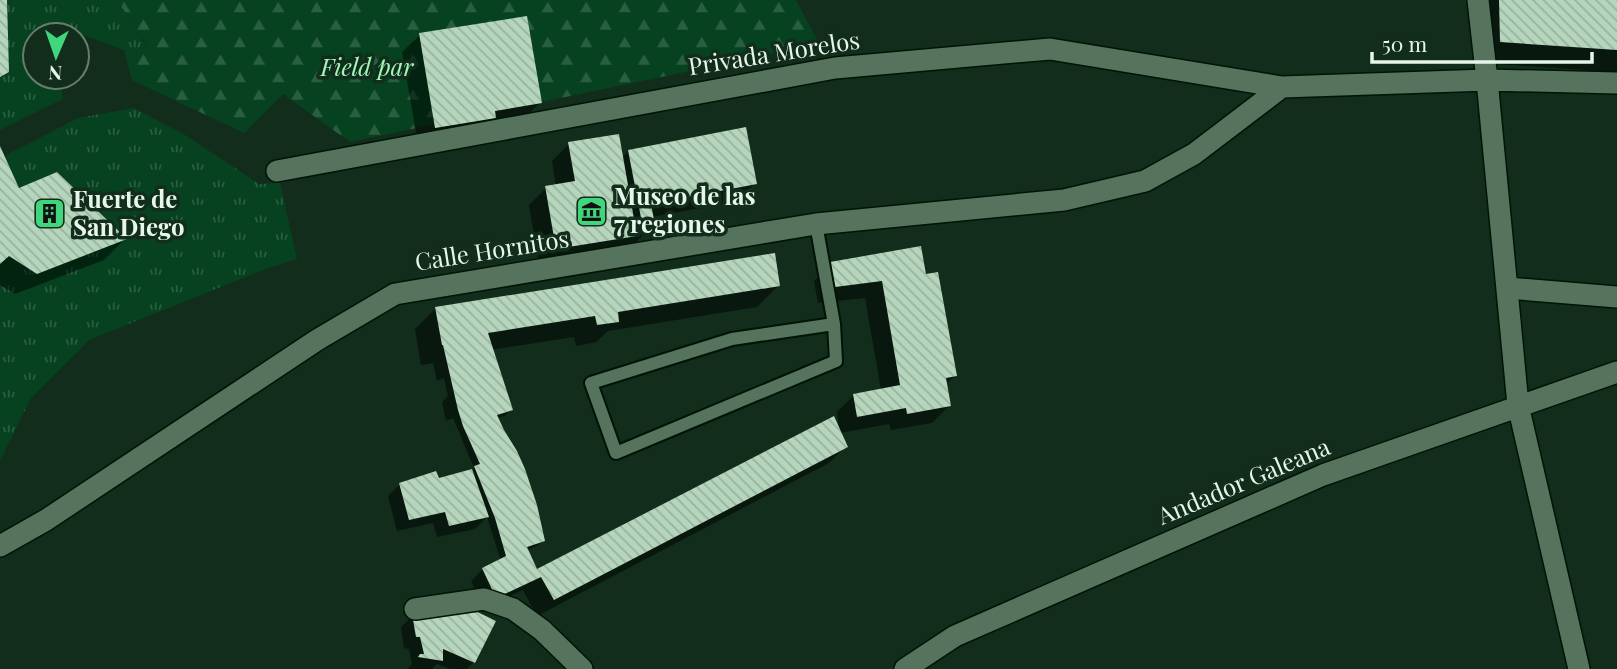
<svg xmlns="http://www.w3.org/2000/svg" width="1617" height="669" viewBox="0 0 1617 669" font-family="'Playfair Display',serif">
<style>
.grass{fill:url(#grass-tufts)}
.forest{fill:url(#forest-firs)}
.shadow{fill:#0007}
.building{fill:url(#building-back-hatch)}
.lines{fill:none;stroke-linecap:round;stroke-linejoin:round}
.lane-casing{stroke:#001505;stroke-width:16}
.street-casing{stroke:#001505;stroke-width:24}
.lane{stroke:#56735e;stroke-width:12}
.street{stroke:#56735e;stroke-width:21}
.labels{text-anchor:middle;stroke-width:7;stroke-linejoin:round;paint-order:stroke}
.street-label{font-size:24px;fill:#e6f6ea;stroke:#122d1b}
.park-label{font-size:24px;font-style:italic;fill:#a0f8b9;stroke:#122d1b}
.poi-label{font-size:24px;font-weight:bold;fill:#e6f6ea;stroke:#122d1b;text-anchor:start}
</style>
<defs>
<pattern id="grass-tufts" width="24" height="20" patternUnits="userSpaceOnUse" patternTransform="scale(1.75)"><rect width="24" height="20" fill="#064220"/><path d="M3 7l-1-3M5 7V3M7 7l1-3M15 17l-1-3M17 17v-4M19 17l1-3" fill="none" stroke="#2a5e41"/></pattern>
<pattern id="forest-firs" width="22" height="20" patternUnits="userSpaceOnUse" patternTransform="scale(1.75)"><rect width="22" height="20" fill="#064220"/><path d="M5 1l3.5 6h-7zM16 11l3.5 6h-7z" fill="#2a5e41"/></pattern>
<pattern id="building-back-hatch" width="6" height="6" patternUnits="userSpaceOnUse" patternTransform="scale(1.75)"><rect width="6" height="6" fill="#b5d5bc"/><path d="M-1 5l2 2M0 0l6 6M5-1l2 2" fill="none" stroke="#99b29e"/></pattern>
</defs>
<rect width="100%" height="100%" fill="#122d1b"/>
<path class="grass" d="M7,0h110l31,48 -24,2 -68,-25v10h-21v42h25l3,22 -63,31v-53z
M134,108l51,27 74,49 21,-1 17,76 -29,9 -179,72 -58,58 -31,63v-197l9,-8 28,18 90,-35 -70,-67 -38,16 -14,-32 73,-38z"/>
<path class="forest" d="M117,0h679l23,44 -469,98 -67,-48 -39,39 -112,-53 -8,-30 24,-3z"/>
<path class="shadow" d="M1478,0h139v72l-138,-9z
M420,35l120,68 -18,17 -104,24 -16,-92z
M569,144l53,14 6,-7 127,32 -17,18 -86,16 1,8 -17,17 -10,2 -8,8 -79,13 -10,-60 17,-17 10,-2 -4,-25z
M0,151l18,39 107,49 -21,21 -89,34 -15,-9z
M831,264l94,12 30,100 -10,9 4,21 -17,17 -41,7 -2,-6 -49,9 6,13 -17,17 -292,153 -14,-26 -39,18 -13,-27 12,-12 18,-8 -14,-44 -12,12 -38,8 -4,-14 -36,8 -9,-35 12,-12 38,-4 32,-8 4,-4 -21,-50 -7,3 -4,-19 6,-6 -4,-18 -7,3 -4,-18 -12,2 -6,-36 21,-21 342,-22 -21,21 -149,24 -12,11 -20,4 -2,-9 -84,13 21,60 -6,6 -8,2 46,122 -6,6 -10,4 9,21 303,-142 -2,-17 17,-17 27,-5 -16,-92 -47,5 -4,-22z
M413,615l61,47 -7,7h-17l-13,-5 -5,5h-24l4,-5 -3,-15 -5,-1 -3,-21z"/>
<path class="building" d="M0,0h7l2,72 -9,5z
M1499,0h118v50l-117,-8z
M527,16l15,87 -47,8 1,7 -61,10 -16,-95z
M746,127l11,57 -106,20 4,21 -12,3 -15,-78z
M619,134l18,102 -81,13 -11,-63 30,-5 -7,-39z
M0,146l19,42 38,-16 70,67 -90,35 -28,-18 -9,8z
M921,246l5,28 12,-2 19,104 -11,2 5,28 -44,8 -1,-6 -49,9 -4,-23 47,-9 -18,-104 -47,6 -5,-25z
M775,253l5,33 -162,26 1,10 -22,3 -2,-9 -107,17 25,77 -16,5 7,15 13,21 8,18 12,36 8,36 -18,6 10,22 297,-153 14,31 -294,153 -13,-23 -45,21 -14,-30 24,-12 -11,-38 -21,-52 6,-2 -17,-38 -5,-16 -15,-65h-1l-7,-38z
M472,469l17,48 -40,9 -4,-14 -36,8 -10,-37 37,-12 3,7z
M461,604l35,17 -21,42 -32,-14v12l-25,-4 2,-3h4l-4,-17h-4l-4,-23z"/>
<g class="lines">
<defs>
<path id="lane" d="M816,224l18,100 2,37 -220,92 -25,-70 141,-44 102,-15"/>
<path id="street" d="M1478,0l9,80 31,325 61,264
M277,171l558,-103 215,-19 232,38 205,-7 130,3
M1507,288l110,9
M0,546l46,-26 271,-180 78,-46 421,-70 248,-24 81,-19 49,-27 88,-67
M415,609l69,-10 29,10 29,21 40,39
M905,669l50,-33 368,-161 294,-103"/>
</defs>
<use href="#lane" class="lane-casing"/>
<use href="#street" class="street-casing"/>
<use href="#lane" class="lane"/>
<use href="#street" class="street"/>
</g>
<defs>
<symbol id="museum-square" viewBox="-11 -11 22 22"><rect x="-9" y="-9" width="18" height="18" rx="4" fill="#40d77c" stroke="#122d1b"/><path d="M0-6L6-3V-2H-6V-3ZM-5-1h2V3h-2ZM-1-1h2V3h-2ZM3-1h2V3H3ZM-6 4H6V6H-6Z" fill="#111"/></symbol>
<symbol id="building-square" viewBox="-11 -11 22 22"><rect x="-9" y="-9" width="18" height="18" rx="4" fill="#40d77c" stroke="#122d1b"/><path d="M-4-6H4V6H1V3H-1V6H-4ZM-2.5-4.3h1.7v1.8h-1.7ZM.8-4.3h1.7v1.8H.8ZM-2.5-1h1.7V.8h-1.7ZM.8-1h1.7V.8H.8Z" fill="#111"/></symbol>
</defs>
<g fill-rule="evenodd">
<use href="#museum-square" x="574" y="194" width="35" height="35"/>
<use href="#building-square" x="32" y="196" width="35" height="35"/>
</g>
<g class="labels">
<g class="street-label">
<text transform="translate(774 54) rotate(-9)" y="8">Privada Morelos</text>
<text transform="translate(492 251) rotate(-9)" y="8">Calle Hornitos</text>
<text transform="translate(1244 482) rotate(-23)" y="8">Andador Galeana</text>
</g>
<g class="park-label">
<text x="367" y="76">Field par</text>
</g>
<g class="poi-label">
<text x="614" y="205">Museo de las<tspan x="614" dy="28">7 regiones</tspan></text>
<text x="73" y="208">Fuerte de<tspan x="73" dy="28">San Diego</tspan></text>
</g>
</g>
<g transform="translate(56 56) rotate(182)"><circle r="33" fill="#122d1b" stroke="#677d6e" stroke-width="2"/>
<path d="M0-5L12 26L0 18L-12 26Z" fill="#40d77c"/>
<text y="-10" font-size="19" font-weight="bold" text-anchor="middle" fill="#e6f6ea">N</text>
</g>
<path d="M1372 52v10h220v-10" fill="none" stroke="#e6f6ea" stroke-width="3.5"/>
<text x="1382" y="52" font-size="21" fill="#e6f6ea" stroke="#122d1b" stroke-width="5" paint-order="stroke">50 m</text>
</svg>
